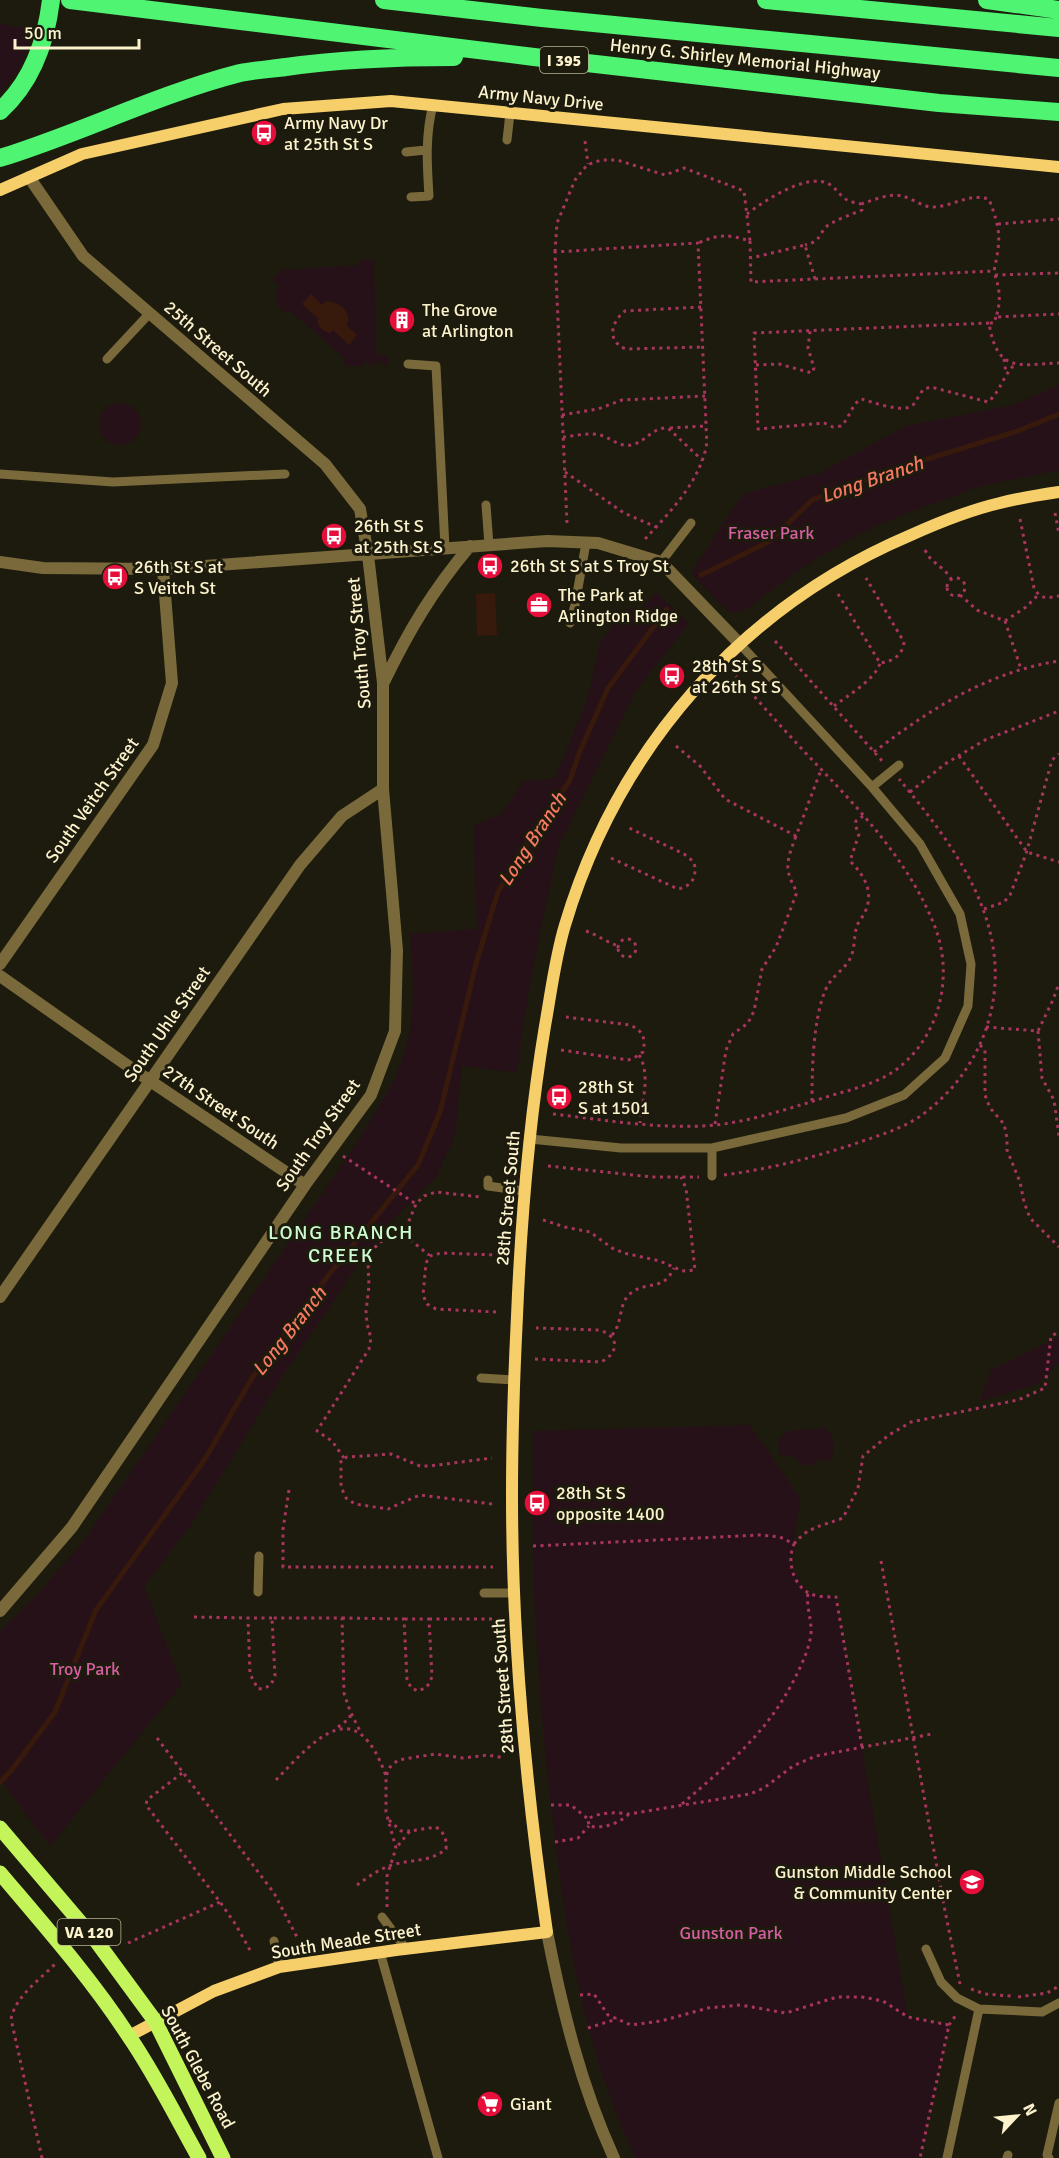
<svg xmlns="http://www.w3.org/2000/svg" width="1059" height="2158" viewBox="0 0 1059 2158" font-family="Signika,sans-serif">
<style>
.green{fill:#271118}
.water{fill:#381a0c}
.lines{fill:none;stroke-linecap:round;stroke-linejoin:round}
.stream{stroke:#381a0c;stroke-width:5}
.path{stroke:#a8355e;stroke-width:3;stroke-dasharray:3 4.5;stroke-linecap:butt}
.lane{stroke:#79693b;stroke-width:9}
.street{stroke:#79693b;stroke-width:12}
.secondary{stroke:#f6cf6a;stroke-width:12}
.primary{stroke:#c3f55b;stroke-width:15}
.highway{stroke:#4ff473;stroke-width:18}
.labels{text-anchor:middle;stroke-width:6;stroke-linejoin:round;paint-order:stroke}
.shield{fill:#1d1b0d;stroke:#b9b293;stroke-width:1.5}
.shield-label{font-size:16px;font-weight:bold;fill:#fcf3cd}
.street-label{font-size:18px;fill:#fcf3cd;stroke:#1d1b0d}
.poi-label{font-size:18px;fill:#fcf3cd;stroke:#1d1b0d;text-anchor:start}
.park-label{font-size:18px;fill:#d65ea1;stroke:#1d1b0d}
.water-label{font-size:20px;font-style:italic;fill:#f57961;stroke:#1d1b0d}
.neighbourhood-label{font-size:20px;letter-spacing:1.5px;fill:#cefcd1;stroke:#1d1b0d}
</style>
<rect width="100%" height="100%" fill="#1d1b0d"/>
<path class="green" d="M0,24l35,5 -16,41 -19,22z
M374,259l2,96h12l-1,12 -8,-7 -6,6 -7,-5 -4,5 -14,1 -5,-5 2,-3 -56,-49 -3,3 -9,-8 -1,-14 5,-4 -8,-7 9,-10 77,-5v-5z
M1059,385v85l-78,16 -84,31 -38,17 -41,24 -32,21 -41,31 -12,3 -9,-5 -33,-35 52,-79 77,-21 86,-47 107,-21z
M99 424a21 21 0 1 1 42 0a21 21 0 1 1-42 0Z
M656,592l33,31 -54,69 -77,156 -24,114 -12,70 -5,41 -55,-7 -7,70 -19,41 -44,44 -32,41 -76,112 -92,149 -48,64 38,97 -132,162 -50,-67v-148l37,-36 46,-53 276,-402c15,-27 34,-53 44,-82 14,-40 10,-82 7,-124l67,-5 -4,-103 28,-12 23,-33 31,-3 32,-78 13,-56 22,-34 21,-3z
M1059,1337v28l-4,1 -17,18 -58,17 11,-31z
M750,1425l50,73 -9,68 17,27 28,4 72,420 41,8 -29,133h-284c-50,-103 -69,-216 -82,-328 -10,-80 -17,-160 -20,-240 -2,-53 -1,-106 -1,-159z
M825,1428c11,11 10,19 5,33l-4,1 -8,-4 -3,7h-12l-11,-10 -12,1 -2,-15 9,-10z"/>
<path class="water" d="M311,294l11,11 4,-4c14,2 20,6 23,20l-3,4 11,10 -8,10 -16,-15 -3,3c-7,-2 -10,-5 -13,-12l2,-2 -17,-15z
M495,593l2,42 -20,1 -1,-42z"/>
<g class="lines">
<path class="stream" d="M701,575l69,-34 42,-41 74,-28 132,-41 41,-17
M0,1782l11,-11 44,-59 41,-102 109,-151 47,-81 78,-105 88,-108 22,-53 37,-152 21,-68 35,-58 37,-54 10,-29 28,-63 59,-79"/>
<path class="path" d="M585,141l3,23
M747,214c17,-13 60,-42 82,-30 7,4 11,12 18,16 4,2 9,3 14,4l1,6c-9,4 -30,11 -36,17 -9,10 -5,14 -21,18
M998,224l61,-5
M750,241l1,41 64,-3 -10,-34 -54,13
M555,252l2,-29 18,-43 12,-15 14,-5h16l48,15 19,-7 60,23 6,50c-23,-7 -30,-7 -52,2
M995,275c5,15 6,27 1,42l63,-3
M995,275l64,-2
M815,279l179,-8c7,-33 7,-40 -5,-72 -21,-6 -35,7 -55,8 -10,1 -22,-9 -32,-11 -13,-3 -28,4 -41,8
M701,307l-76,4c-14,11 -19,30 1,38l77,-2
M996,317l-2,6h-5c8,50 29,42 70,40
M989,323l-235,10 4,96 66,-6 9,4 8,-1c9,-8 10,-21 20,-27 12,3 42,15 52,6 4,-5 7,-12 11,-16l7,-2 57,15c12,-10 15,-26 26,-37
M1004,359l2,14
M756,365l23,-1 33,9 2,-5 -6,-20 2,-17
M562,415l36,-6 24,-9 83,-4
M670,428l36,-2
M563,437c12,-1 26,-5 37,-2 11,3 19,12 31,10 15,-3 21,-18 37,-17l34,32
M565,472l59,41 32,14
M1055,513l4,21
M1020,519l14,69c7,12 13,10 25,8
M567,523l-12,-271 143,-9 8,181c0,9 2,20 -1,28 -10,35 -36,61 -60,87
M925,550c7,15 17,14 26,29
M947 587a9 9 0 1 1 18 0a9 9 0 1 1-18 0Z
M838,594l42,69c12,-1 23,-8 24,-21l-38,-64
M960,595l17,15 28,11 16,48
M1005,621l21,-14 12,-12
M775,641l109,122
M834,706c13,-10 42,-27 46,-43
M676,746l24,20 25,33 71,37 25,-66
M874,752c56,-43 114,-80 185,-91
M959,756l68,96 32,10
M910,792l35,-28 40,-24 74,-29
M611,858l67,31c15,-3 19,-13 16,-27l-10,-8 -57,-27
M984,909l20,-7 6,-7 16,-41 26,-94 7,-6
M586,931c11,4 21,11 32,15
M618 948a9 9 0 1 1 18 0a9 9 0 1 1-18 0Z
M986,1027l52,4 15,-31 6,-17
M1038,1031l4,47 12,22 5,36
M980,1045l5,5v45l5,13 14,16 3,14v12l13,32 4,20 6,16 29,29
M561,1050l67,10 6,-2 9,-6c3,-14 0,-21 -13,-27l-64,-8
M639,1055c12,20 3,46 1,68
M812,1101c0,-32 1,-80 13,-110 5,-13 16,-19 23,-29 8,-11 5,-25 9,-36 1,-4 5,-8 7,-12 11,-21 1,-38 -14,-53l9,-27 -4,-9 1,-4 7,-5
M553,1114c53,6 109,16 163,11 34,-4 68,-15 101,-25 26,-9 57,-14 80,-31 43,-33 57,-93 38,-142 -24,-62 -72,-114 -117,-161 -28,-29 -55,-60 -82,-90
M715,1124l11,-74 7,-16 15,-11 6,-12 8,-42 14,-22 21,-55c-14,-24 -10,-31 -1,-56
M343,1156l73,48
M548,1166l104,11h47
M724,1175c46,-6 92,-18 136,-33 20,-7 41,-13 59,-25 30,-21 53,-50 66,-85 35,-98 -26,-181 -86,-253
M543,1220l22,7 25,5 22,16 12,5 36,8 22,10 13,-1 -9,-82 -5,-11
M406,1228l6,12
M396,1236l12,2 21,17
M496,1312l-60,-3 -9,-5 -4,-9 3,-32 4,-7 11,-3 58,2
M612,1335c11,-11 6,-33 19,-42 17,-13 32,-1 43,-25
M535,1359l66,3c18,-9 19,-26 -2,-32l-63,-2
M344,1458l-12,-17 -15,-10 52,-82 2,-11 -4,-14 -1,-13 3,-25 -1,-24 3,-10 9,-10 16,-6 10,-8 10,-24 8,-8 12,-4 45,5
M289,1490l-6,39v38h210
M492,1504l-72,-9 -32,14 -33,-5 -9,-6 -5,-11v-27l6,-3 44,-3 29,12h10l62,-8
M794,1544c14,-18 29,-18 49,-26l15,-30 5,-32 26,-21 22,-13 107,-22 27,-12 6,-52 8,-4
M533,1546l227,-11 20,2 14,7c-7,16 -2,38 13,48 8,5 20,5 29,5l26,150
M881,1561l64,350 15,73
M194,1617l54,1
M272,1618h-24l2,56 8,15c10,-1 13,-3 17,-13l-3,-58h70l2,75 6,18 11,22
M342,1618l62,1 3,60 4,9 7,3 9,-4 5,-10 -3,-58h-25
M429,1619h66
M338,1727l12,-9v-5
M157,1738l117,155 24,46
M182,1773l-35,27 -1,5 74,97 16,23 15,27
M276,1780c41,-43 80,-88 110,-4
M682,1804c47,-41 84,-69 113,-126 7,-14 14,-29 16,-44 1,-14 -5,-27 -3,-41
M551,1805h20l17,14
M629,1814c-11,10 -26,15 -40,12l-1,-7c11,-7 29,-7 41,-5l121,-20 14,-6 29,-22 23,-10 116,-22
M389,1820l12,11h9
M555,1842l23,-4 11,-12
M357,1885c12,-8 24,-18 39,-21 18,-5 35,-2 50,-15 1,-11 -2,-16 -10,-22l-26,4 -14,17
M387,1907v-31l9,-28 -10,-36v-36l4,-9 8,-7 37,-6 28,4 25,-3 17,3
M128,1943l92,-41
M971,1989l14,5 26,2
M580,1995l14,-1 14,21 23,10 30,-4 47,-13 32,-3 46,8 51,-16h25l21,4 25,16 41,8 -29,133
M1018,1997l29,-4 12,-7
M949,2025l7,-10
M588,2028l29,-9
M42,2158l-31,-139c5,-24 30,-40 46,-57"/>
<path class="lane" d="M507,140l3,-27
M406,152l20,-2
M411,197l18,-1c-2,-31 -4,-61 4,-91
M107,359l42,-45
M408,364l28,2 9,182
M0,474l113,8 172,-8
M486,505l3,40
M661,562l30,-39
M570,623l5,-18 11,-62
M872,787l27,-22
M530,1139l91,9h91l134,-30 58,-23 41,-37 23,-52 3,-42 -11,-50 -40,-70 -48,-57 -133,-144
M712,1148v28
M488,1180v6l37,5
M481,1378l33,2
M258,1592l1,-36
M484,1593h30
M382,1917l24,32
M274,1941l5,26
M926,1949l15,33 16,16 22,11 63,3 17,-9
M380,1952l58,206
M947,2158l32,-149
M1007,2158l1,-3
M1049,2158l-2,-3 12,-52"/>
<path class="street" d="M0,562l43,6 120,1 384,-28 51,2 63,19 78,81
M384,682c25,-52 49,-92 86,-136
M0,964l153,-219 19,-62 -9,-114
M0,976l131,92 174,117
M0,1297l300,-432 42,-49 41,-27
M0,1611l72,-84 233,-342 66,-90 24,-64 2,-81 -14,-161v-106l-15,-128 -8,-46 -35,-45 -242,-208 -54,-79
M547,1932c15,77 34,154 67,226"/>
<path class="secondary" d="M0,190l82,-36 201,-45 108,-8 668,66
M129,2036l85,-45 65,-24 117,-17 151,-18c-21,-144 -35,-290 -35,-436 0,-60 2,-120 5,-180 4,-97 12,-194 28,-290 6,-33 10,-68 20,-101 53,-177 176,-318 346,-390 29,-13 59,-25 89,-32 19,-5 39,-8 59,-11"/>
<path class="primary" d="M0,1828l97,114 58,79 68,137
M0,1873c44,52 90,104 128,162 27,39 48,82 71,123"/>
<path class="highway" d="M70,0l464,57 405,46 120,9
M384,0l158,18 517,50
M766,0l293,28
M987,0l72,10
M0,111c32,-29 46,-69 51,-111
M0,158c81,-25 158,-64 240,-85 15,-3 31,-4 46,-6 56,-8 111,-10 168,-10"/>
</g>
<defs>
<symbol id="bus-disc" viewBox="-11 -11 22 22"><circle r="9.5" fill="#e60e3a" stroke="#1d1b0d"/><path d="M-5-6H5V4H4V6H2V4H-2V6H-4V4H-5ZM-3.5-4V0h7V-4ZM-3.5 1.2v1.5H-2V1.2ZM2 1.2v1.5H3.5V1.2Z" fill="#fff"/></symbol>
<symbol id="building-disc" viewBox="-11 -11 22 22"><circle r="9.5" fill="#e60e3a" stroke="#1d1b0d"/><path d="M-4-6H4V6H1V3H-1V6H-4ZM-2.5-4.3h1.7v1.8h-1.7ZM.8-4.3h1.7v1.8H.8ZM-2.5-1h1.7V.8h-1.7ZM.8-1h1.7V.8H.8Z" fill="#fff"/></symbol>
<symbol id="office-disc" viewBox="-11 -11 22 22"><circle r="9.5" fill="#e60e3a" stroke="#1d1b0d"/><path d="M-6-3h4V-5.5h4V-3h4V5H-6ZM-1-4.5V-3h2v-1.5ZM-6 0V1H6V0Z" fill="#fff"/></symbol>
<symbol id="school-disc" viewBox="-11 -11 22 22"><circle r="9.5" fill="#e60e3a" stroke="#1d1b0d"/><path d="M0-5L7-2L0 1L-7-2ZM-4 1L0 2.5L4 1V4Q0 6-4 4Z" fill="#fff"/></symbol>
<symbol id="supermarket-disc" viewBox="-11 -11 22 22"><circle r="9.5" fill="#e60e3a" stroke="#1d1b0d"/><path d="M-6-5.5h2.5l.6 2H6L4.5 2H-2.5L-4.4-4H-6ZM-1.5 3.2a1.3 1.3 0 1 0 .1 0ZM3 3.2a1.3 1.3 0 1 0 .1 0Z" fill="#fff"/></symbol>
</defs>
<g fill-rule="evenodd">
<use href="#bus-disc" x="249" y="118" width="30" height="30"/>
<use href="#building-disc" x="387" y="305" width="30" height="30"/>
<use href="#bus-disc" x="319" y="521" width="30" height="30"/>
<use href="#bus-disc" x="475" y="551" width="30" height="30"/>
<use href="#bus-disc" x="100" y="562" width="30" height="30"/>
<use href="#office-disc" x="524" y="590" width="30" height="30"/>
<use href="#bus-disc" x="657" y="661" width="30" height="30"/>
<use href="#bus-disc" x="544" y="1082" width="30" height="30"/>
<use href="#bus-disc" x="522" y="1488" width="30" height="30"/>
<use href="#school-disc" x="957" y="1867" width="30" height="30"/>
<use href="#supermarket-disc" x="475" y="2089" width="30" height="30"/>
</g>
<g class="labels">
<g class="shield">
<rect x="540" y="47" width="48" height="26" rx="4.5"/>
<rect x="57.5" y="1919" width="63" height="26" rx="4.5"/>
</g>
<g class="shield-label">
<text x="564" y="66">I 395</text>
<text x="89" y="1938">VA 120</text>
</g>
<g class="street-label">
<text transform="translate(745 59) rotate(6)" y="6">Henry G. Shirley Memorial Highway</text>
<text transform="translate(541 98) rotate(6)" y="6">Army Navy Drive</text>
<text transform="translate(218 349) rotate(41)" y="6">25th Street South</text>
<text transform="translate(359 643) rotate(-95)" y="6">South Troy Street</text>
<text transform="translate(92 800) rotate(-55)" y="6">South Veitch Street</text>
<text transform="translate(167 1024) rotate(-55)" y="6">South Uhle Street</text>
<text transform="translate(221 1107) rotate(34)" y="6">27th Street South</text>
<text transform="translate(318 1135) rotate(-55)" y="6">South Troy Street</text>
<text transform="translate(508 1198) rotate(-85)" y="6">28th Street South</text>
<text transform="translate(503 1686) rotate(-94)" y="6">28th Street South</text>
<text transform="translate(346 1941) rotate(-9)" y="6">South Meade Street</text>
<text transform="translate(198 2067) rotate(62)" y="6">South Glebe Road</text>
</g>
<g class="poi-label">
<text x="284" y="129">Army Navy Dr<tspan x="284" dy="21">at 25th St S</tspan></text>
<text x="422" y="316">The Grove<tspan x="422" dy="21">at Arlington</tspan></text>
<text x="354" y="532">26th St S<tspan x="354" dy="21">at 25th St S</tspan></text>
<text x="510" y="572">26th St S at S Troy St</text>
<text x="134" y="573">26th St S at<tspan x="134" dy="21">S Veitch St</tspan></text>
<text x="558" y="601">The Park at<tspan x="558" dy="21">Arlington Ridge</tspan></text>
<text x="692" y="672">28th St S<tspan x="692" dy="21">at 26th St S</tspan></text>
<text x="578" y="1093">28th St<tspan x="578" dy="21">S at 1501</tspan></text>
<text x="556" y="1499">28th St S<tspan x="556" dy="21">opposite 1400</tspan></text>
<text x="952" y="1878" text-anchor="end">Gunston Middle School<tspan x="952" dy="21">&amp; Community Center</tspan></text>
<text x="510" y="2110">Giant</text>
</g>
<g class="park-label">
<text x="771" y="539">Fraser Park</text>
<text x="85" y="1675">Troy Park</text>
<text x="731" y="1939">Gunston Park</text>
</g>
<g class="water-label">
<text transform="translate(872 479) rotate(-19)" y="7">Long Branch</text>
<text transform="translate(532 839) rotate(-57)" y="7">Long Branch</text>
<text transform="translate(289 1331) rotate(-52)" y="7">Long Branch</text>
</g>
<g class="neighbourhood-label">
<text x="341" y="1239">LONG BRANCH<tspan x="341" dy="23">CREEK</tspan></text>
</g>
</g>
<g transform="translate(1017 2116) rotate(64)" stroke="#1d1b0d" stroke-width="4.5" paint-order="stroke">
<path d="M0-4.5L10 22L0 15L-10 22Z" fill="#fcf3cd"/>
<text y="-9" font-size="16" font-weight="bold" text-anchor="middle" fill="#fcf3cd">N</text>
</g>
<path d="M15 39v9h124v-9" fill="none" stroke="#fcf3cd" stroke-width="3"/>
<text x="24" y="39" font-size="18" fill="#fcf3cd" stroke="#1d1b0d" stroke-width="4.5" paint-order="stroke">50 m</text>
</svg>
